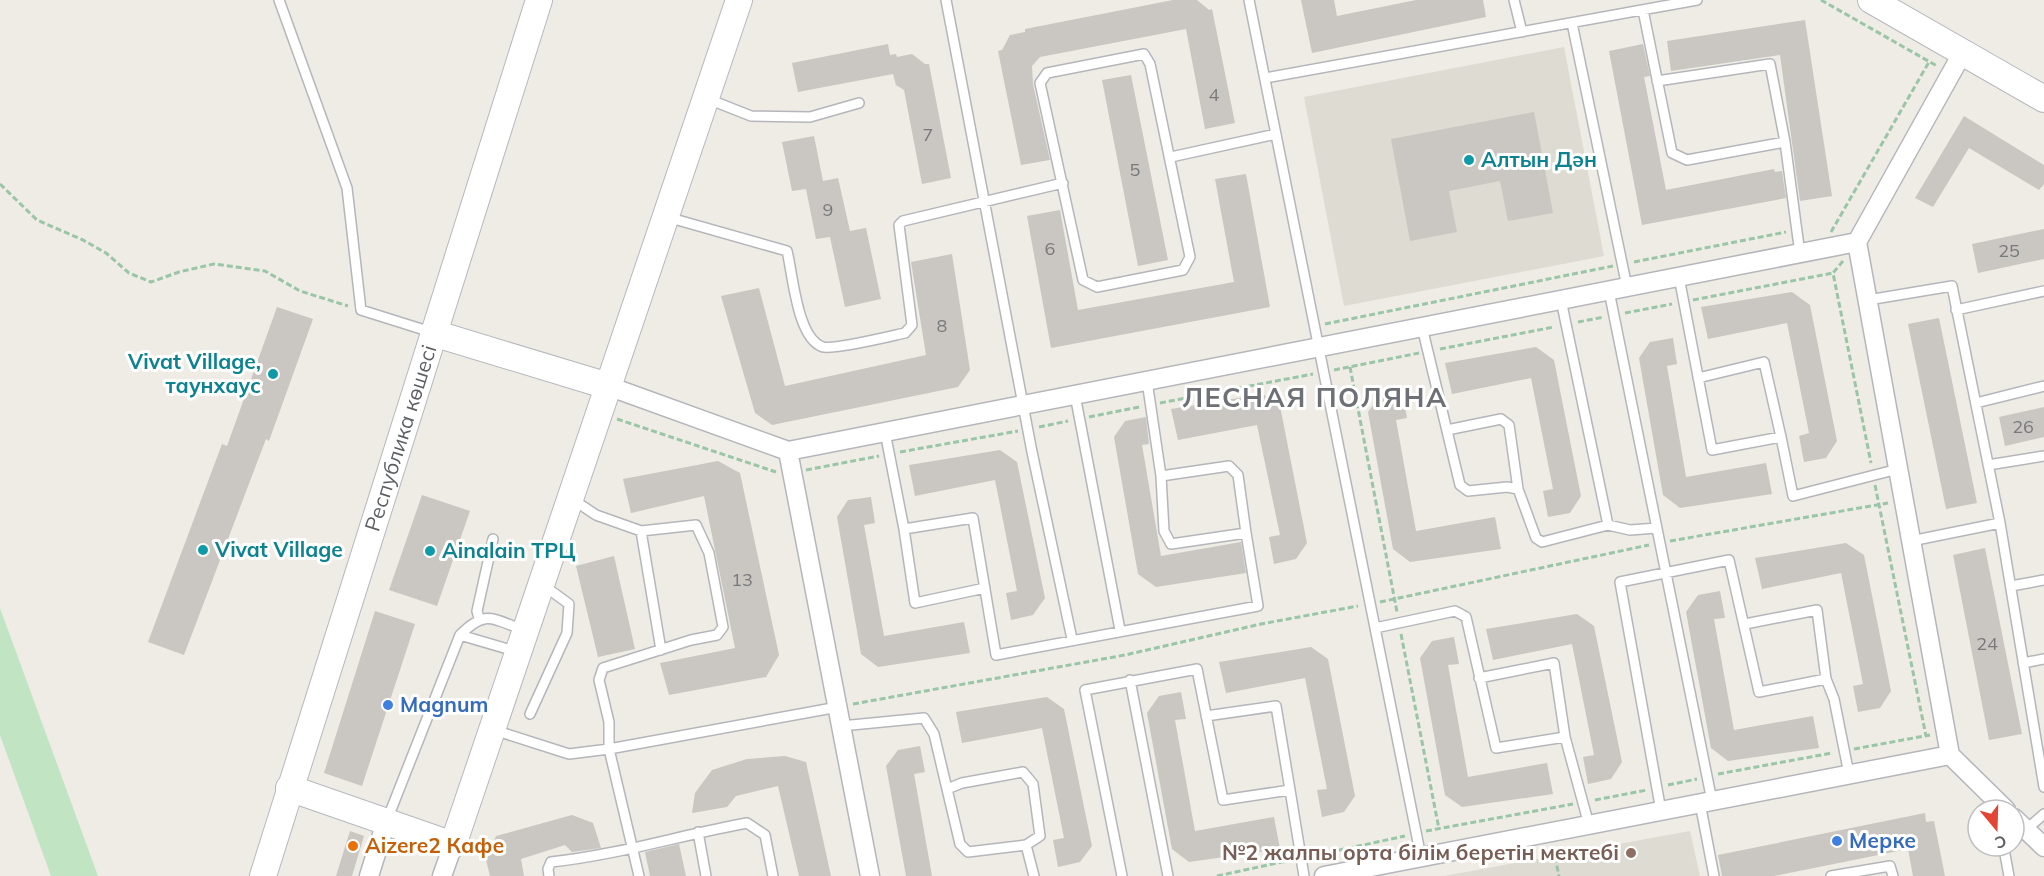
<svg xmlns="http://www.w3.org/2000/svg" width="2044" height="876" viewBox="0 0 2044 876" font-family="Mulish,sans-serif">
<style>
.education{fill:#dedbd2}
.green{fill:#c1e5c2}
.building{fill:#cac6c1}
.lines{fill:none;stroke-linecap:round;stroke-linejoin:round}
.lane-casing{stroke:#b4b6bb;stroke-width:12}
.street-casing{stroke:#b4b6bb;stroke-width:21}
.secondary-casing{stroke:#b5b8be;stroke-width:28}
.path{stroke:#9bc5a7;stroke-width:3;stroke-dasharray:6 3;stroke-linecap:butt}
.lane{stroke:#fff;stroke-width:9}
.street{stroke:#fff;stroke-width:18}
.secondary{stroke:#fff;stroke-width:26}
.culture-dot{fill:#0f9aa8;stroke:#fff;stroke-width:2}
.shop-dot{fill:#3f7fe0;stroke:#fff;stroke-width:2}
.food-dot{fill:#e8710a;stroke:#fff;stroke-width:2}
.education-dot{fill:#8d6e63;stroke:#fff;stroke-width:2}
.labels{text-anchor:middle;stroke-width:6;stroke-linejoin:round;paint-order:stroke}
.number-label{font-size:18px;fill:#78797b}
.culture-label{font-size:21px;font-weight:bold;fill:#0d838f;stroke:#fff;text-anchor:start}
.street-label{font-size:21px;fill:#5c5f64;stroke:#fff}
.shop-label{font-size:21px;font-weight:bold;fill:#366cbe;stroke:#fff;text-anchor:start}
.food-label{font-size:21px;font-weight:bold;fill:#c56008;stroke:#fff;text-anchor:start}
.education-label{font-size:21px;font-weight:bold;fill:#785e54;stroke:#fff;text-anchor:end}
.district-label{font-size:27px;font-weight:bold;letter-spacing:1.5px;fill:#6d7176;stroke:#fff}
</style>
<rect width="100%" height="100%" fill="#eeece4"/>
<path class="education" d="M1564,47l40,209 -260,50 -40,-209z
M1690,831l10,45h-256z"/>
<path class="green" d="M0,608l98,268h-47l-51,-141z"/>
<path class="building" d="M1173,0h24l12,10 3,-1 23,114 -30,6 -19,-100 -146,28 -8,9 1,18 17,76 -29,5 -23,-114 4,-1 8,-15 15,-3v-3z
M1301,0h33l3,16 79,-16h67l3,17 -174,36z
M1805,20l27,176 -32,5 -20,-146 -109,16 -4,-30z
M888,44l2,11 6,-1 1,3 15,-3 13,10h4l22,114 -29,6 -18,-94 -8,-5 -3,-11 -95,18 -6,-29z
M1643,44l7,32 -6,1 22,113 108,-21 1,3 7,-1 4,27 -144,27 -33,-174z
M1131,75l37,185 -30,6 -36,-186z
M1534,112l19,101 -45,8 -8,-40 -51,10 8,41 -47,9 -19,-102z
M1964,116l80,49v19l-5,6 -70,-42 -36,59 -18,-9z
M814,136l9,45 15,-3 12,53 16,-3 15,71 -36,8 -15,-70 -14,2 -10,-50 -14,2 -10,-49z
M1246,174l24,133 -219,41 -24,-132 33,-6 18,100 156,-28 -19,-103z
M2044,229v30l-66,14 -6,-29z
M952,254l18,116 -12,17 -186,38 -17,-12 -34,-117 38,-8 26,98 141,-31 -15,-93z
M1792,292l18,13 27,136 -11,17 -22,4 -5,-26 10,-3 -22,-110 -79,16 -7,-32z
M277,307l36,12 -44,122 -3,-2 -82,216 -36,-13 74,-198 5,2z
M1939,318l38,185 -31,6 -38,-185z
M1673,338l4,26 -10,2 19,111 80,-14 6,31 -92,14 -17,-13 -24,-137 11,-16z
M1536,347l18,13 27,136 -11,17 -22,4 -5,-26 10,-2 -22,-111 -79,16 -7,-31z
M1402,392l5,26 -11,2 20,111 79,-14 6,32 -91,13 -17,-13 -25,-137 12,-16z
M1263,394l17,12 27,137 -11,16 -22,5 -5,-27 11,-2 -23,-110 -79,15 -7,-31z
M2044,407v30l-39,9 -6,-29z
M1146,417l3,27 -7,1 19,111 80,-14 5,31 -90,14 -18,-13 -24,-137 11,-16z
M1000,450l17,12 28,136 -12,17 -22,5 -5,-27 11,-2 -22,-111 -80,16 -6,-31z
M718,461l22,12 39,182 -13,22 -97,18 -9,-32 75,-15 -31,-152 -73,17 -8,-34z
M422,495l48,16 -33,95 -48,-16z
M871,497l4,26 -11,2 20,111 80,-14 6,31 -92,14 -17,-13 -24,-137 11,-17z
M1846,543l18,12 27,136 -11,17 -22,4 -5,-26 10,-2 -22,-111 -79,16 -7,-31z
M1985,548l37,186 -33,6 -36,-185z
M614,556l21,93 -37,8 -22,-91z
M1720,591l5,27 -11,1 20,111 79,-14 6,32 -91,13 -17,-13 -25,-136 12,-17z
M375,611l40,13 -53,162 -38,-13z
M1577,614l17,12 28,136 -11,17 -23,5 -5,-27 11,-2 -22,-111 -79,16 -7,-31z
M1454,637l5,27 -11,1 20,112 79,-14 6,31 -91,13 -17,-12 -25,-137 12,-17z
M1311,647l17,12 27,137 -11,16 -22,5 -5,-27 10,-1 -22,-111 -79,15 -7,-31z
M1181,692l5,27 -11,1 20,111 79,-14 6,32 -91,13 -17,-13 -25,-136 12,-17z
M1047,697l17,12 28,137 -12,16 -22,5 -5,-27 11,-2 -22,-110 -80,15 -6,-31z
M920,746l5,26 -11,2 18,102h-26l-20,-110 12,-16z
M785,756l21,6 25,114h-32l-21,-90 -42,10 -9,11 -35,6 3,-20 17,-23 35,-11z
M1925,813l1,9 8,-1 11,55h-32l-5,-27 -134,27h-52l-4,-21z
M572,815l21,8 8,25 -29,4 -7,-7 -44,14 3,17h-34l-4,-16 10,-24z
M350,831l14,5 -12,40h-16z
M679,844l7,32h-36l-5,-24z"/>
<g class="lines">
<defs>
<path id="lane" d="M279,0l68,188 14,122 70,22
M946,0l86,452 40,187
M1249,0l172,857
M1514,0l8,32
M1643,10l29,143 15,7 98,-18 15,112
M1572,23l55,264
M1144,54l6,10 40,193 -7,13 -86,17 -14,-7 -43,-197 7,-10z
M1265,78l432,-78
M1657,81l113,-17 15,78
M708,99l43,17 59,1 49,-14
M1171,157l105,-23
M667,217l120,34c6,24 10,88 36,96 11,3 68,-11 82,-14l7,-8 -13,-100 4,-4 160,-38
M1679,277l33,173 69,-13 12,59 105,-27
M1609,291l103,510
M1868,300l84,-14 48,237 44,264
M1956,310l88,-19
M1422,327l38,158 8,6 39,-4 11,2 18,49 6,4 66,-17 -47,-225
M1698,378l66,-16 17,75
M1075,395l45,235
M1976,403l68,-17
M1447,430l54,-11 8,6 9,64
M885,432l19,97
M1988,465l56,-9
M1161,476l68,-10 9,9 8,58
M1608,525l22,5 27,-2
M641,531l20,119
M1911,541l89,-18
M2011,586l33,-6
M985,588l-70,15 -11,-74 69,-11 23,137 262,-49 -12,-73 -75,11 -7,-13 -3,-55 -14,-95
M479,618l-2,-7 16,-72
M1745,624l72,-14 9,69
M1375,628l80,-17 11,6 30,131 69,-11 24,88
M460,635l58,17
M2023,663l21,-4
M1479,678l75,-15 11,74
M1130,680l38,196
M530,714l37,-81 2,-29 -26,-19
M1206,716l70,-10 14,84
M841,726l83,-8 10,16 26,110 8,8 58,-7 8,31
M494,730l75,24 40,-5v-27l-10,-42 4,-12 88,-28 26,-5 6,-8 -14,-74 -13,-28 -55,6 -45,-16 -24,-16
M947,789l15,-6 61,-11 10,12 7,52 -14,9
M1700,803l14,73
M1661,811l-41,-229 109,-22 30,132 67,-13 8,20 15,75
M387,820l73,-185c26,-26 32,-16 64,-5
M698,832l8,44
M2014,840l30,-26
M2007,846l-3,3 5,27
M549,876l-1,-7 3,-7c66,-7 130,-27 196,-39l18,12 8,41
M639,876l-30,-127 229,-42
M1122,876l-37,-186 112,-21 26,131 67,-10 14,86
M1831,876l59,-10 3,10"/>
<path id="street" d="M1963,52l-106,190 93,513 56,55
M608,386l180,65 1069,-209
M788,451l82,425
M2014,818l30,29
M369,876l17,-54
M442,876l11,-31
M1324,876l626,-121"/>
<g id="secondary">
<path d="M1871,0l173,99"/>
<path d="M433,333l175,53"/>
<path d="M289,788l164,57 286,-845"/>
<path id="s1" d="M263,876l276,-876"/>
</g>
</defs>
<use href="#lane" class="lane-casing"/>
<use href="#street" class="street-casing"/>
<use href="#secondary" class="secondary-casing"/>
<path class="path" d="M1821,0l116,66
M0,184l37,36 46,20 23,13 23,20 22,9 28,-10 35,-8 51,7 35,20 48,15
M1831,232l98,-170
M1843,261l-10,12 38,190
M1634,262l152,-30
M1693,300l140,-27
M1625,313l47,-9
M1578,322l26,-5
M1325,324l288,-58
M1440,349l114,-22
M1350,367l47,245
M1334,370l85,-17
M1160,403l153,-29
M1089,417l50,-10
M617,419l159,53
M1039,427l29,-6
M900,452l118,-21
M806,470l73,-14
M1875,485l51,251
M1670,541l218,-38
M1380,602l269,-57
M1401,634l38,195
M853,704l272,-49 136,-31 97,-18
M1854,749l76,-14
M1718,774l114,-21
M1668,785l29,-6
M1595,800l52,-10
M1426,831l147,-27
M1553,848l6,28
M1312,856l93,-20
M1217,876l74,-16"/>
<use href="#lane" class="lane"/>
<use href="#street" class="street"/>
<use href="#secondary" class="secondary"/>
</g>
<g class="culture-dot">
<circle cx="1469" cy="160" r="6"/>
<circle cx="273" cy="374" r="6"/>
<circle cx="203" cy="550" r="6"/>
<circle cx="430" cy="551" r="6"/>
</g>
<g class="shop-dot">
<circle cx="388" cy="705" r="6"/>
<circle cx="1837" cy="841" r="6"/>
</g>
<circle class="food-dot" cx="353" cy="846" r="6"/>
<circle class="education-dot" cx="1631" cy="853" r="6"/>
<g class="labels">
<g class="number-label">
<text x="1214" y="101">4</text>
<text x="928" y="141">7</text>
<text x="1135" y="176">5</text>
<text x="828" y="216">9</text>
<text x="1050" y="255">6</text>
<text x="2009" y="257">25</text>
<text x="942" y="332">8</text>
<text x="2023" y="433">26</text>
<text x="742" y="586">13</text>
<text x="1987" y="650">24</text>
</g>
<g class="culture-label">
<text x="1481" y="167">Алтын Дән</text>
<text x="261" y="369" text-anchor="end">Vivat Village,<tspan x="261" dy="24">таунхаус</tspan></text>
<text x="215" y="557">Vivat Village</text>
<text x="442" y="558">Ainalain ТРЦ</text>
</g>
<g class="street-label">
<text dy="7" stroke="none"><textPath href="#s1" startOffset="459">Республика көшесі</textPath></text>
</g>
<g class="shop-label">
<text x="400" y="712">Magnum</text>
<text x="1849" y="848">Мерке</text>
</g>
<g class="food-label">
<text x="365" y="853">Aizere2 Кафе</text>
</g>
<g class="education-label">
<text x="1619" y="860">№2 жалпы орта білім беретін мектебі</text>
</g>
<g class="district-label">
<text x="1315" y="407">ЛЕСНАЯ ПОЛЯНА</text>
</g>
</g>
<g transform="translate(1996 828) rotate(161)"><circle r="28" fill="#ffffff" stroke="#bebfc1" stroke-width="1.5"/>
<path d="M0-4.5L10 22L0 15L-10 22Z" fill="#e24535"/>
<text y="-9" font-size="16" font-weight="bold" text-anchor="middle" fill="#5c5f64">С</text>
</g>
</svg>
